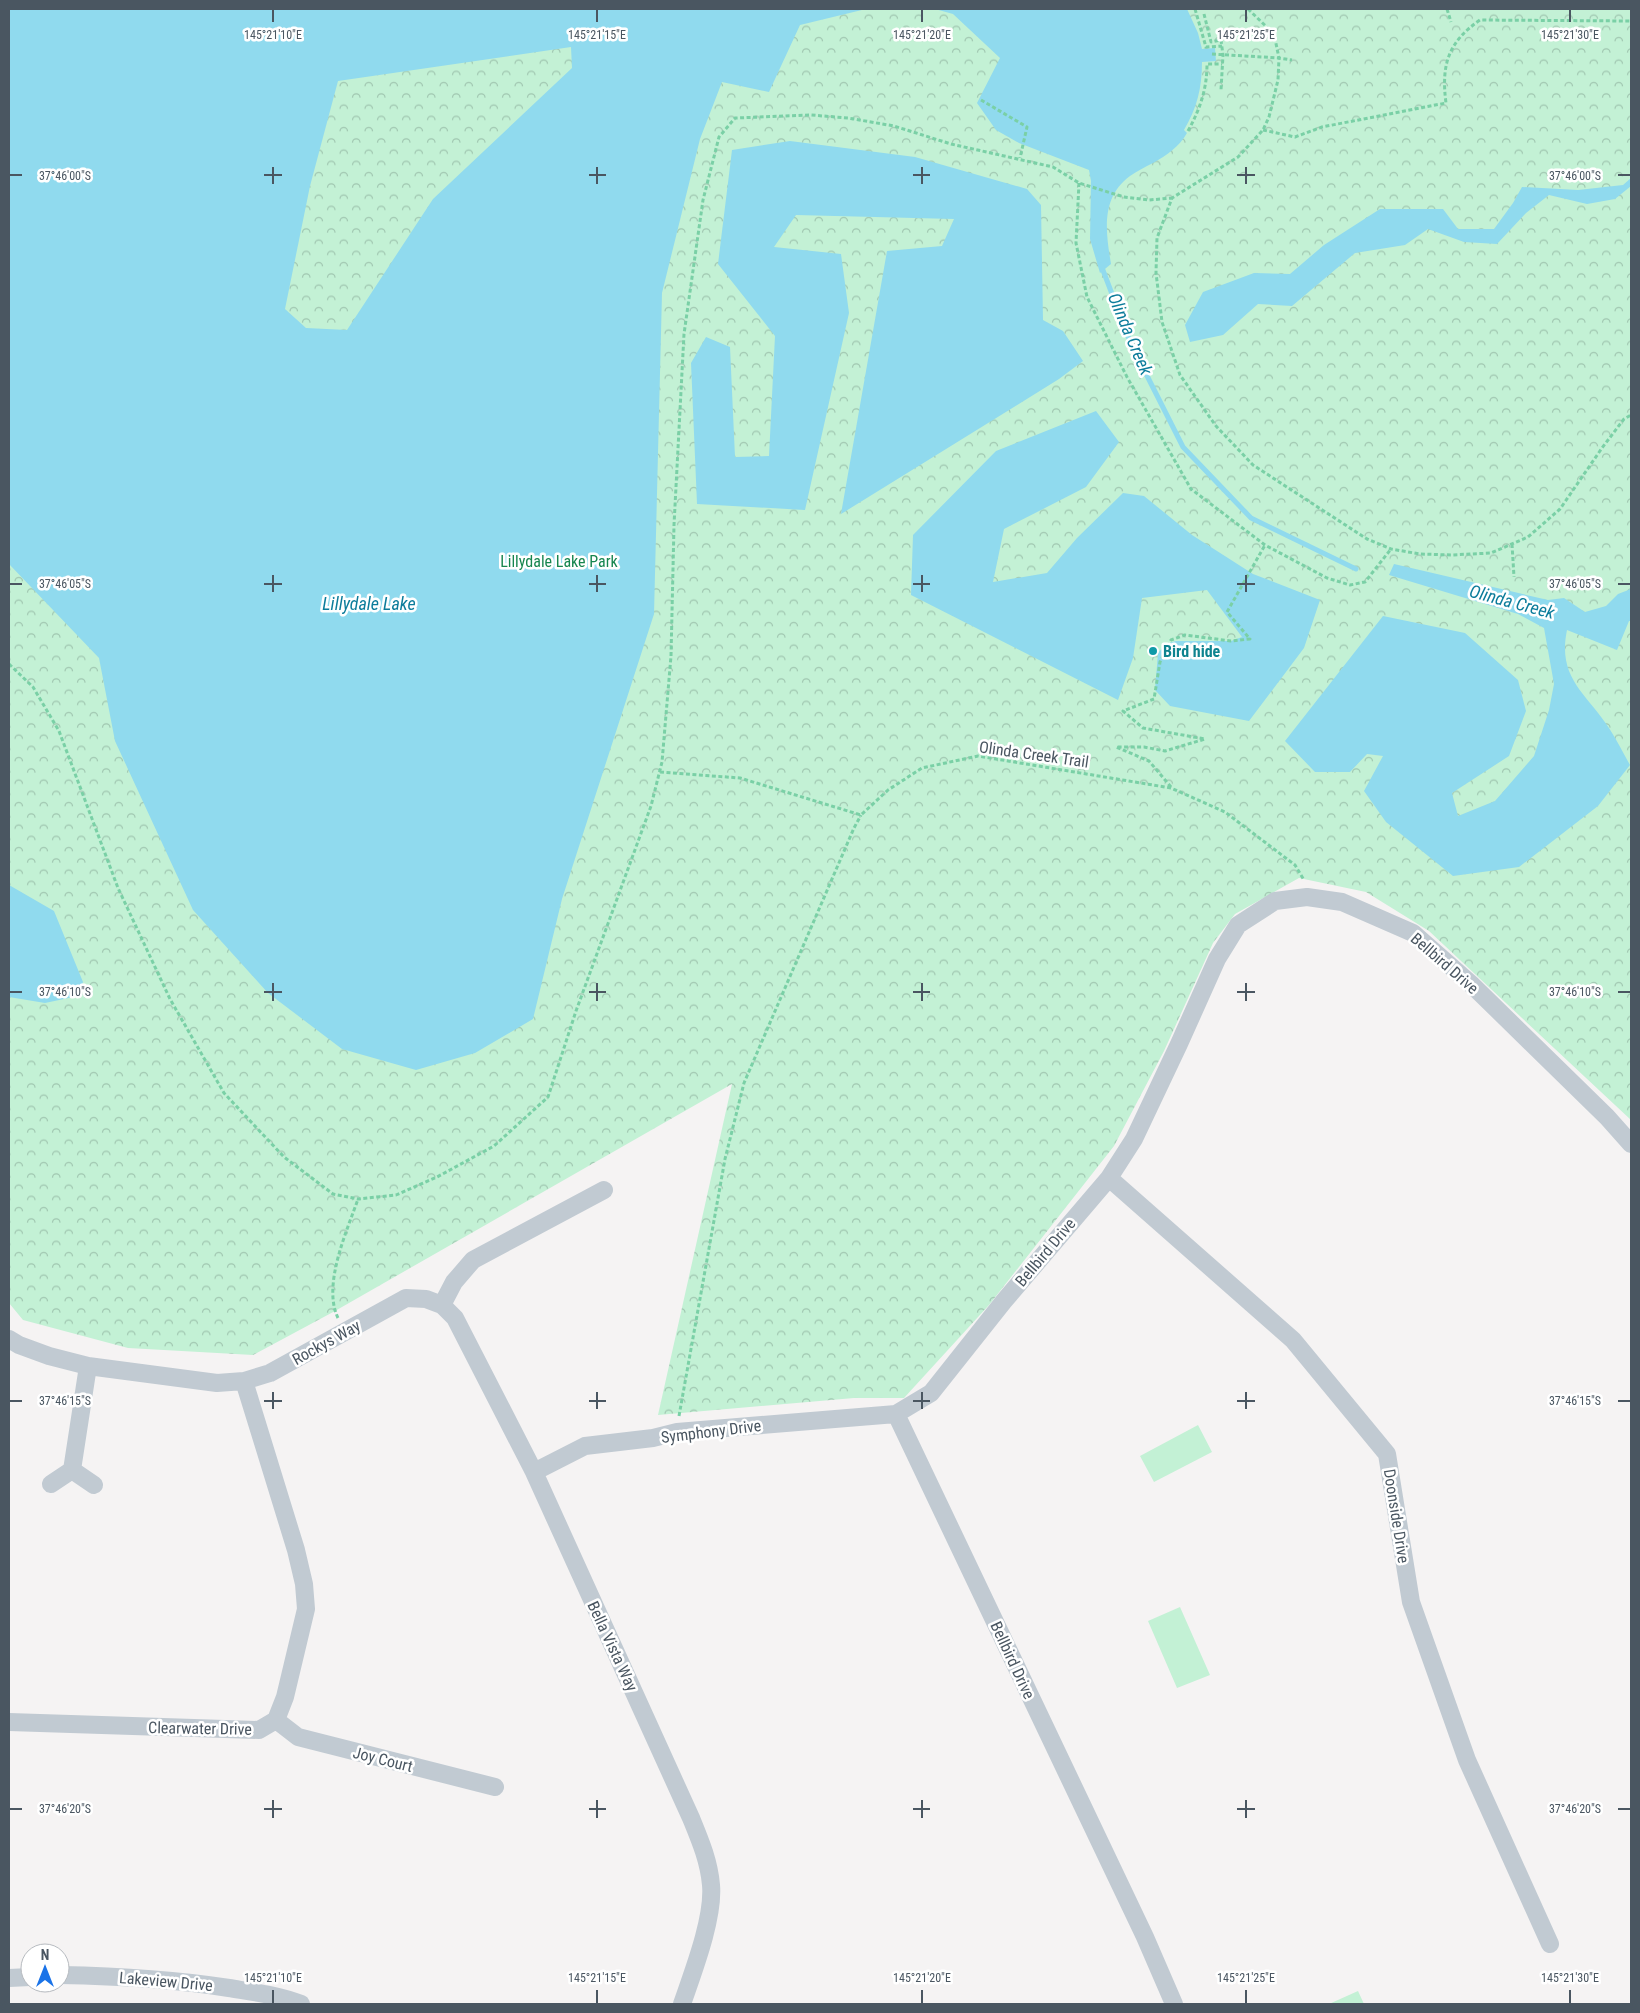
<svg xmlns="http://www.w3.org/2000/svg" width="1640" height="2013" viewBox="0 0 1640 2013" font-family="'Roboto Condensed',sans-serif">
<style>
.park{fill:url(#park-crowns)}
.pitch{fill:#c3f1d5}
.water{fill:#90daee;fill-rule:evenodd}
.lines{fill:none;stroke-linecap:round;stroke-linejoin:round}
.stream{stroke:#90daee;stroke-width:5}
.path{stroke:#7ad0a6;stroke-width:3;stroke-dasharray:4 2.5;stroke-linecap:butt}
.minor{stroke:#c1cad2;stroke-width:18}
.ticks{fill:none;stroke:#4a5661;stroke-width:2}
.culture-dot{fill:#0f9aa8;stroke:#fff;stroke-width:2}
.labels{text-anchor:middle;stroke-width:5;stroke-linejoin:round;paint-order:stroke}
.park-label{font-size:16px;fill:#17864f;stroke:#fff}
.culture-label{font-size:16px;font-weight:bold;fill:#0d838f;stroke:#fff;text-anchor:start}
.street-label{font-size:16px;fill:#4a5661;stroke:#fff}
.water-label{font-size:18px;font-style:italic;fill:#0c7c9b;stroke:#fff}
.ticks-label{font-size:12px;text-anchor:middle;fill:#4a5661;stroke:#fff;stroke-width:5;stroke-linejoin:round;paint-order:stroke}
</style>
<defs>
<pattern id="park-crowns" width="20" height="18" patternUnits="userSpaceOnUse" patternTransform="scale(1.25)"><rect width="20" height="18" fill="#c3f1d5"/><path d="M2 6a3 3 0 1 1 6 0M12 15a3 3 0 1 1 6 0" fill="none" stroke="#a0c6b0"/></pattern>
</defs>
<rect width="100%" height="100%" fill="#f5f3f3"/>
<path class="park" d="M9,9h1622v1111l-202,-189 -63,-39 -67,-14 -64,36 -22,29 -49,108 -50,95 -125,159 -85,93h-50l-196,17 74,-331 -397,227 -82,44 -125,-7 -105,-28 -14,-17z"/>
<path class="pitch" d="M1198,1425l14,27 -58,30 -14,-26z
M1180,1607l30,68 -33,13 -29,-67z
M1358,1991l6,13h-35z"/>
<path class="water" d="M9,9h857l-66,16 -31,67 -47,-10 -22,57 -38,154 -8,321 -92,285 -29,120 -58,34 -59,17 -74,-21 -74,-56 -75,-83 -78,-169 -16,-83 -90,-94zM571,47l1,21 -139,131 -86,131 -41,-2 -21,-19 25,-123 28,-105z
M935,9h252l11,24 4,16 13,-1 1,13 -14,1c0,26 -5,46 -18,68l3,3c-8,14 -20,22 -34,30 -8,4 -16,8 -23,13 -30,22 -24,57 -19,88l-11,9 -10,-34 1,-58 -2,-11 -70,-27 -23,-13 -19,-27 23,-45 -47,-44z
M790,141l125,16 112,32 14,16 2,115 20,11 20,30 -24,18 -218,135 46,-263 55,-5 12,-27 -158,-4 -22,32 67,7 8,59 -44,197 -108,-6 -6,-141 15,-26 24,10 5,110 34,-1 6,-120 -57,-72 14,-114z
M1631,178v8l-16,13 -28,5 -38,-9 -23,18 -29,31 -33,-2 -36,-13 -23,16 -50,8 -63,53 -34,-2 -35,31 -33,7 -5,-17 18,-33 51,-19 36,1 34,-29 56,-36h63l15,20h36l19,-26 9,-16 56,3 45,-5z
M1096,411l23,31 -33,45 -82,42 -11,53 54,-9 30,-35 46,-45 21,3 48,39 61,39 67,26 -16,48 -55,73 -79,-15 -15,-16 3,-37 8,-9 10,-3h55l11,-4 -35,-47 -65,8 -9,60 -15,42 -207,-105 2,-60 83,-84z
M1394,564l154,36 16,-2 21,14 21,-6 12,-12 13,-5v32h-2l-12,29 -50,-20c-10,48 19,63 42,98 8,12 14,25 21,37l-32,41 -79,61 -66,9 -67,-54 -22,-31 19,-35 -16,-2 -17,18h-35l-30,-31 98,-125 82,17 53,47 8,31 -17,45 -57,37 6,23 37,-15 39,-45 15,-46 5,-26 -10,-56 -26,-14 -129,-39z
M9,885l45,26 29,71 -5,14 -33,7 -36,-6z"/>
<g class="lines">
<path class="stream" d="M1101,265l30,79 52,103 68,71 105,51"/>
<path class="path" d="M1195,9l11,38 16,-1
M1248,9l26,25 5,24 -1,22 -9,37 -6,13 -25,27 -66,41 -15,40 -1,35 6,49 18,53 36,51 37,39 114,74 24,10 29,5 31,1 40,-2 37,-16 32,-28 42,-61 22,-29 7,-4
M1447,9l4,13
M1204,14l7,28 10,-2 2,15 -2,35
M1212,54l67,4 13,2
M981,100l46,27 -7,31
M1263,130l32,7 27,-10 124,-24c-5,-38 2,-61 34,-83l151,1
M1188,131c12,-22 19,-42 19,-67h15
M1079,183l-3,60 11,54 40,80 64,112 74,56 62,33 23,7 15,-3 26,-33
M1512,544l2,33
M9,664l24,23 26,44 59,157 52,111 54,94 60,64 49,37 25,5 38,-4 41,-18 57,-31 54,-49 28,-86 75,-205 11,-44 9,-106 3,-131 10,-191 19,-134 16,-63 16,-19 76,-3 37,3 46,8 57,18 102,23 26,16 45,14 25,3 23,-2
M660,772l80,6 121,37 27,-25 34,-22 56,-12 193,32 54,24 70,53 9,15
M1171,787l-22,-26 -33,-14h28l21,4 40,-12 -62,-11 -20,-17 31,-12 6,-37 11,-22 14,-5 46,6 19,-2 -23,-27 38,-67
M338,1318c-16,-33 9,-87 20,-119
M679,1416l46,-257 19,-76 110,-255 7,-13"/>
<path class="minor" d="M1109,1178l184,162 94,114 24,148 56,158 83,184
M442,1305l13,13 79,154 157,346c9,22 18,43 20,67 3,33 -18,87 -29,119
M9,1339l10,6 30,11 39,10 129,17 27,-2 26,-8 136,-75 20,1 16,6 12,-23 19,-22 131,-70
M896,1414l249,523 29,67
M72,1470l16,-104
M534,1472l51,-26 68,-8 24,-6 219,-18 35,-21 73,-92 105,-123 25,-39 45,-95 38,-85 21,-34 37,-24 32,-4 35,5 71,31 58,51 136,133 24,27
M51,1484l21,-14 22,15
M276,1720l22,17 197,50
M9,1722l250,8 17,-10 9,-23 21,-88 -2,-25 -8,-34 -52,-169
M60,1975c57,1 112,4 169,13 24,4 49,7 72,16
M9,1978l21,-1"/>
</g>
<path class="ticks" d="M273,10v12M597,10v12M922,10v12M1246,10v12M1570,10v12M273,167v17M597,167v17M922,167v17M1246,167v17M10,175h12M264,175h18M589,175h17M913,175h17M1237,175h18M1618,175h12M273,575v17M597,575v17M922,575v17M1246,575v17M10,584h12M264,584h18M589,584h17M913,584h17M1237,584h18M1618,584h12M273,983v18M597,983v18M922,983v18M1246,983v18M10,992h12M264,992h18M589,992h17M913,992h17M1237,992h18M1618,992h12M273,1392v17M597,1392v17M922,1392v17M1246,1392v17M10,1401h12M264,1401h18M589,1401h17M913,1401h17M1237,1401h18M1618,1401h12M273,1800v18M597,1800v18M922,1800v18M1246,1800v18M10,1809h12M264,1809h18M589,1809h17M913,1809h17M1237,1809h18M1618,1809h12M273,1990v13M597,1990v13M922,1990v13M1246,1990v13M1570,1990v13"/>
<circle class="culture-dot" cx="1153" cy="651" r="5"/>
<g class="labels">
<g class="park-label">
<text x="559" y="567">Lillydale Lake Park</text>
</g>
<g class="culture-label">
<text x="1163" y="657">Bird hide</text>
</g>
<g class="street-label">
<text transform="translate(1034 754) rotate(8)" y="6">Olinda Creek Trail</text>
<text transform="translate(1445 963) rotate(41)" y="6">Bellbird Drive</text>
<text transform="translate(1045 1252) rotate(-50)" y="6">Bellbird Drive</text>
<text transform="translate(326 1342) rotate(-29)" y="6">Rockys Way</text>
<text transform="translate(711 1431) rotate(-7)" y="6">Symphony Drive</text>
<text transform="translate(1397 1516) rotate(81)" y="6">Doonside Drive</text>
<text transform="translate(613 1646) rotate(65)" y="6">Bella Vista Way</text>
<text transform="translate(1013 1660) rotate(65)" y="6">Bellbird Drive</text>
<text transform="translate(200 1728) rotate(1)" y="6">Clearwater Drive</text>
<text transform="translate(383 1759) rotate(14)" y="6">Joy Court</text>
<text transform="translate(166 1981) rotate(5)" y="6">Lakeview Drive</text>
</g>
<g class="water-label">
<text transform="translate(1130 334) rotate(67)" y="6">Olinda Creek</text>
<text transform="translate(1512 602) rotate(15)" y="6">Olinda Creek</text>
<text x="369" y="610">Lillydale Lake</text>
</g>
</g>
<g class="ticks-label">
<text x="273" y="39">145°21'10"E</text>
<text x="597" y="39">145°21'15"E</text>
<text x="922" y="39">145°21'20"E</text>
<text x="1246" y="39">145°21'25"E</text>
<text x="1570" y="39">145°21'30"E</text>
<text x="65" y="180">37°46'00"S</text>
<text x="1575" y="180">37°46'00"S</text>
<text x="65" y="588">37°46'05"S</text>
<text x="1575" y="588">37°46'05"S</text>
<text x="65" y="996">37°46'10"S</text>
<text x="1575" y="996">37°46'10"S</text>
<text x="65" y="1405">37°46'15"S</text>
<text x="1575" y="1405">37°46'15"S</text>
<text x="65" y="1813">37°46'20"S</text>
<text x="1575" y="1813">37°46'20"S</text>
<text x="273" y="1982">145°21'10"E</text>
<text x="597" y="1982">145°21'15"E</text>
<text x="922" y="1982">145°21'20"E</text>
<text x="1246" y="1982">145°21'25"E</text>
<text x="1570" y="1982">145°21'30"E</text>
</g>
<rect width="1640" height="2013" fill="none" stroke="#4a5661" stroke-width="20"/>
<g transform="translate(45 1968)"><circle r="24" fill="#ffffff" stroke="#b7bbc0"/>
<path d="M0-4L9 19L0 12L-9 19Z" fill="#1a73e8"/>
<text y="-8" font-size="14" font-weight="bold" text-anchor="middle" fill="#4a5661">N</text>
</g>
</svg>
